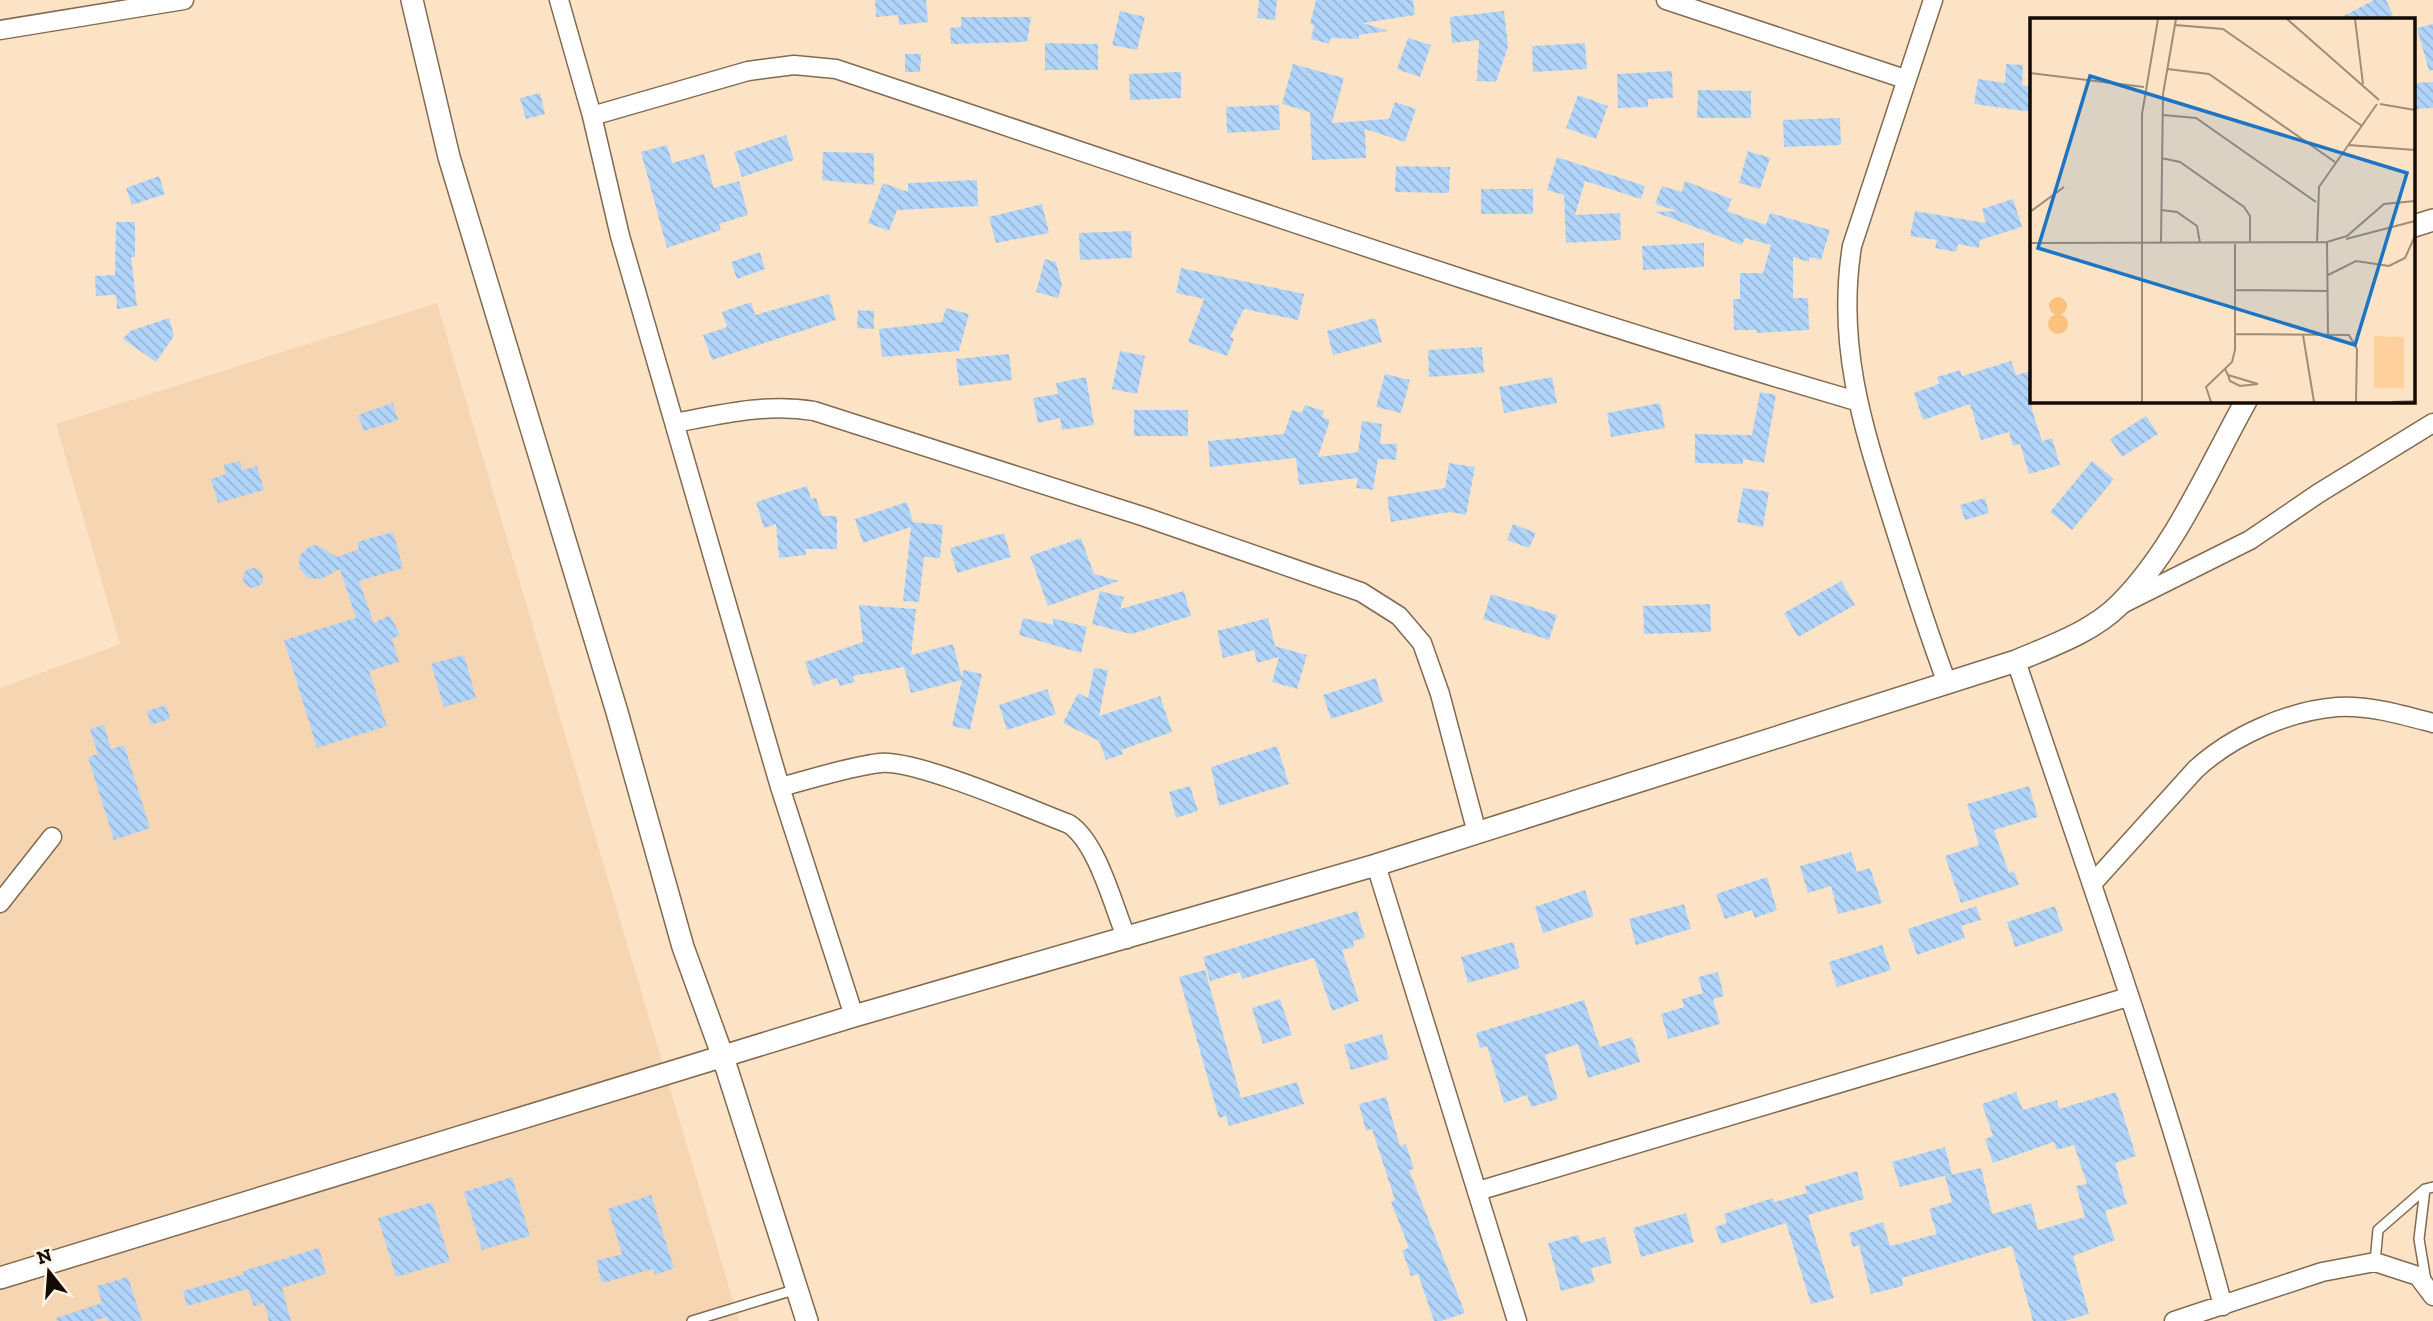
<svg xmlns="http://www.w3.org/2000/svg" width="2433" height="1321" viewBox="0 0 2433 1321" font-family="'Zilla Slab',serif">
<style>
.built{fill:#f5d5b2}
.building{fill:url(#building-back-hatch)}
.lines{fill:none;stroke-linecap:round;stroke-linejoin:round}
.service-casing{stroke:#826a50;stroke-width:12}
.minor-casing{stroke:#826a50;stroke-width:21}
.tertiary-casing{stroke:#826a50;stroke-width:24}
.service{stroke:#fff;stroke-width:9}
.minor{stroke:#fff;stroke-width:18}
.tertiary{stroke:#fff;stroke-width:21}
.inset-road{fill:none;stroke:#9f8d77;stroke-width:2}
.view{fill:#1d74c2;fill-opacity:0.15;stroke:#1d74c2;stroke-width:3.5}
.inset-edge{fill:none;stroke:#130b03;stroke-width:3.5}
</style>
<defs>
<pattern id="building-back-hatch" width="6" height="6" patternUnits="userSpaceOnUse" patternTransform="scale(1.75)"><rect width="6" height="6" fill="#b1d4fa"/><path d="M-1 5l2 2M0 0l6 6M5-1l2 2" fill="none" stroke="#97b5d5"/></pattern>
</defs>
<rect width="100%" height="100%" fill="#fde3c5"/>
<path class="built" d="M437,303l302,1018h-739v-633l120,-44 -64,-220z"/>
<path class="building" d="M875,0h51l2,22 -29,3 -1,-10 -22,2z
M1259,0h18l-2,20 -18,-2z
M1316,0h97l2,15 -52,8 25,8 -29,4v4l-28,-1 -2,6 -18,-5 3,-14 -4,-1z
M2374,0h12l7,15 -9,4h-46z
M1120,11l25,6 -8,33 -25,-5z
M1504,11l4,36 -12,35 -19,-1 2,-41 -27,3 -2,-26z
M961,17h70l-4,25 -76,2 -1,-16 11,-1z
M2433,24v46l-4,1 -12,-43z
M1408,38l23,7 -11,32 -23,-8z
M1045,43l53,1v26h-53z
M1585,43l2,26 -54,3 -1,-26z
M905,54h16l-1,18h-15z
M1293,64l51,14 -12,45 57,-4 6,-17 21,7 -11,33 -40,-13 1,29 -54,2 -2,-48 -28,-8z
M2006,64l17,1 -1,20 10,2v25l-58,-8 4,-25 27,4z
M1672,71l1,27 -25,1v8l-30,1 -1,-34z
M1181,72v26l-51,2 -1,-26z
M2433,82v26l-19,1v-26z
M1698,90l53,1v27h-54z
M540,93l5,21 -19,5 -6,-21z
M1578,95l30,11 -12,33 -30,-11z
M1279,105l1,25 -53,3 -1,-26z
M1840,118l1,27 -57,2 -1,-27z
M786,135l8,25 -52,17 -8,-25z
M667,145l5,18 32,-9 10,34 25,-7 9,34 -29,9 2,6 -54,18 -26,-96z
M1748,151l22,7 -10,31 -21,-6z
M823,152l51,1v32l-52,-5z
M1557,157l88,29 -4,13 -56,-18 -10,34 45,-2 1,27 -55,3 -2,-48 -17,-5z
M1396,166l54,1 -1,26 -54,-1z
M159,176l6,18 -33,11 -6,-17z
M977,180l1,26 -81,4 -8,21 -21,-8 15,-40 25,9v-9z
M1685,181l47,18 -5,12 39,14 4,-12 60,17 -9,30 -11,-3 -1,5 -16,-5v41h15l1,32 -52,3v-3h-23l-1,-31h7v-26h23l8,-28 -26,-7 -3,7 -87,-33 22,-1 -22,-7 7,-18 20,6z
M1481,189h52v25h-52z
M2013,199l9,28 -42,13 -1,8 -21,-4 -2,8 -21,-4 2,-8 -27,-4 5,-25 71,12 -4,-14z
M1042,204l7,29 -53,10 -7,-26z
M116,222h19v35h-4l6,49 -20,3 -1,-14 -20,1 -1,-20 20,-1z
M1131,231l1,27 -52,2 -1,-27z
M1704,243v24l-61,3 -1,-24z
M760,252l5,17 -28,10 -6,-17z
M1045,259l11,3 6,23 -4,13 -22,-6z
M1181,268l123,26 -6,26 -54,-11 -14,28 4,2 -7,17 -39,-14 16,-43 -28,-6z
M829,294l7,26 -124,40 -9,-25 24,-8 -5,-15 29,-10 4,13z
M946,308l23,6 -10,37 -77,6 -3,-28 63,-7z
M858,310l16,1v18l-17,-1z
M169,318l5,18 -18,26 -33,-23 7,-8z
M1375,318l7,24 -49,13 -6,-24z
M1482,347l2,26 -55,4 -1,-27z
M1120,351l25,5 -8,38 -25,-5z
M1009,354l3,26 -53,6 -3,-27z
M2011,361l5,14 16,-4v39l10,31 10,-3 8,27 -31,9 -9,-30 -7,2 -4,-14 -28,8 -11,-36 -47,16 -9,-27 25,-9 -2,-7 23,-7 2,6z
M1385,374l25,6 -9,33 -25,-6z
M1086,377l8,48 -32,5 -2,-12 -22,5 -5,-25 25,-4 -2,-11z
M1552,377l5,26 -53,10 -5,-26z
M1760,392l16,3 -12,68 -21,-4v5l-48,-1v-29l57,1z
M393,403l5,17 -34,11 -6,-16z
M1660,403l5,25 -54,9 -4,-24z
M1305,405l19,6 -2,6 8,3 -12,37 40,-5 4,-31 20,3 -2,20h17l-1,16 -18,-1 -5,31 -17,-2 2,-10 -59,7 -3,-27 -86,9 -2,-26 76,-7 8,-24 10,3z
M1134,410h54v26h-54z
M2146,416l12,18 -36,23 -12,-18z
M240,461l2,9 15,-4 7,24 -46,13 -7,-24 15,-5 -2,-9z
M2092,461l22,18 -42,51 -22,-18z
M1449,463l26,4 -9,48 -16,-3 -59,10 -4,-25 58,-9z
M807,486l4,13 5,-1 6,18h15v33h-32l1,6 -27,3 -3,-34 -12,4 -8,-26z
M1743,488l26,4 -6,35 -26,-5z
M1985,498l4,15 -24,7 -5,-15z
M907,502l6,20 30,3 -3,33 -16,-1 -5,45 -16,-1 8,-74 -48,16 -8,-24z
M1513,524l23,9 -7,15 -22,-8z
M393,532l10,36 -44,13 15,42 16,-8 10,20 -8,4 7,23 -30,9 18,55 -70,22 -33,-108 72,-22 -16,-49 -19,10 -13,-1 -9,-10 1,-13 10,-9 7,-1 20,12 22,-8 -2,-7z
M1004,533l7,24 -54,16 -7,-25z
M1081,538l13,36 25,7 -71,25 -18,-50z
M243 578a10 10 0 1 1 20 0a10 10 0 1 1-20 0Z
M1841,581l14,24 -57,32 -14,-24z
M1100,591l24,6 -4,12 64,-18 7,25 -60,18 -39,-10z
M1491,594l66,21 -8,25 -66,-21z
M1710,604l1,28 -67,2 -1,-28z
M859,605l57,4 -5,46 42,-11 9,34 1,-8 19,4 -12,56 -18,-4 10,-46 -51,13 -7,-26 -51,9 2,6 -15,4 -3,-8 -24,8 -8,-24 58,-20z
M1023,618l31,7 -2,-7 35,9 -6,26 -62,-18z
M1268,618l7,28 32,9 -10,34 -25,-7 7,-25 -22,6 -3,-13 -31,8 -6,-27z
M464,655l12,43 -32,9 -13,-43z
M1094,668l14,2 -9,46 61,-20 12,36 -51,18 2,4 -17,6 -7,-19 -36,-18 15,-30 10,5z
M1376,678l7,24 -52,17 -8,-24z
M1047,689l9,25 -49,16 -8,-25z
M166,705l4,14 -19,6 -4,-14z
M104,725l7,24 13,-4 26,83 -36,12 -26,-83 10,-3 -8,-25z
M1277,746l12,38 -70,22 -8,-39z
M1190,786l8,25 -22,7 -7,-26z
M2029,786l9,31 -44,13 15,43 5,-2 5,14 -58,18 -16,-47 34,-11 -12,-41z
M1851,852l6,20 13,-4 12,35 -44,11 -7,-28 -23,7 -8,-27z
M1767,877l10,33 -22,8 -3,-8 -27,9 -9,-25z
M1585,890l9,26 -51,17 -8,-26z
M1684,904l7,25 -55,16 -7,-26z
M1976,906l5,14 -20,6 4,12 -48,17 -9,-26z
M2055,906l8,25 -48,16 -8,-25z
M1357,911l8,27 -12,3 1,6 -12,3 17,51 -27,10 -18,-53 -72,21 -2,-7 -30,9 -7,-24z
M1513,942l7,26 -52,15 -7,-26z
M1882,945l9,25 -54,17 -8,-25z
M1205,970l36,128 56,-16 7,22 -75,22 -3,-10 -7,2 -40,-141z
M1718,972l6,24 -11,3 7,25 -52,15 -7,-25 23,-7 -2,-8 21,-6 -5,-16z
M1280,999l12,36 -29,9 -11,-36z
M1584,1000l16,47 32,-10 8,25 -52,16 -10,-34 -33,11 13,44 -27,8 -4,-12 -23,8 -17,-57 -7,2 -4,-15z
M1382,1034l7,25 -38,11 -7,-25z
M2016,1092l7,18 34,-10 2,9 57,-17 20,64 -21,7 12,41 -22,7 10,29 -42,16 16,58 -25,7h-31l-21,-75 -110,32 1,8 -32,8 -12,-49 -6,2 -4,-14 34,-11 7,24 47,-12 -8,-25 23,-7 -7,-26 36,-8 11,46 39,-11 7,27 47,-13 -9,-31 11,-2 -13,-39 -17,5 -3,-8 -61,21 -8,-24 8,-3 -11,-32z
M1386,1097l14,49 6,-2 8,25 -5,1 56,143 -24,8h-7l-16,-47 -7,2 -9,-26 7,-2 -18,-46 4,-2 -23,-71 -6,2 -7,-27z
M1945,1147l7,27 -52,13 -8,-25z
M1857,1171l7,28 -56,16 26,83 -23,6 -25,-81 -65,21 -6,-17 12,-4 -3,-9 49,-16 1,4 33,-9 -2,-7z
M512,1177l18,59 -48,14 -18,-58z
M651,1195l23,73 -19,7 -2,-6 -51,14 -6,-22 26,-7 -14,-45z
M432,1202l18,59 -54,16 -18,-59z
M1686,1213l8,29 -53,15 -8,-29z
M1578,1235l3,8 24,-6 7,26 -21,5 4,14 -34,9 -13,-48z
M319,1248l7,26 -44,14 9,33h-22l-5,-18 -10,3 -6,-17 -61,17 -4,-15 61,-17 -1,-3z
M128,1277l14,44h-34l-1,-4 -13,4h-37l-1,-3 46,-15 -5,-17z"/>
<g class="lines">
<defs>
<path id="service" d="M2425,1189l-6,50 7,42
M2375,1262l3,-32 47,-41 8,-2
M692,1321l105,-32"/>
<path id="minor" d="M559,0l33,116 28,120 114,393 46,158 74,229
M1666,0l239,79
M1933,0l-81,246c-16,100 11,181 41,276 17,54 34,108 54,161
M0,30l184,-30
M592,116l156,-45 46,-6 42,4c339,113 677,232 1020,332
M675,423c47,-9 91,-20 139,-12l331,106 216,75 38,24 23,27 18,51 37,139
M2124,603l126,-63 69,-47 114,-70
M2016,661c72,214 149,427 207,645
M780,787c32,-8 67,-20 100,-24 35,-4 150,46 189,61 29,19 44,82 58,115
M1376,865l141,456
M2092,884l104,-115c36,-33 92,-58 141,-62 32,-2 66,8 96,16
M0,903l52,-66
M1478,1191l650,-194
M2174,1321l148,-49 53,-10 43,14 15,20"/>
<path id="tertiary" d="M412,0l37,157 168,555 66,235 40,110 84,264
M2414,226l19,-6
M0,1278l854,-262 522,-151 640,-204c35,-15 76,-29 103,-56 56,-56 89,-136 127,-204"/>
</defs>
<use href="#service" class="service-casing"/>
<use href="#minor" class="minor-casing"/>
<use href="#tertiary" class="tertiary-casing"/>
<use href="#service" class="service"/>
<use href="#minor" class="minor"/>
<use href="#tertiary" class="tertiary"/>
</g>
<g transform="translate(2030 18)">
<rect width="385" height="385" fill="#fde3c5"/>
<path d="M344,318l30,1v51h-30z" fill="#fdd09d"/>
<path d="M19 288a9 9 0 1 1 18 0a9 9 0 1 1-18 0ZM18 306a10 10 0 1 1 20 0a10 10 0 1 1-20 0Z" fill="#fbc17d"/>
<path class="inset-road" d="M257,1l92,81M325,1l8,65M145,7l48,4 139,97M137,51l42,5 126,88M0,55l114,14M350,86l35,6M133,97l33,3 120,84M318,127l67,5M131,140l19,4 64,45 6,9v27M131,192l16,2 20,14 3,17M0,194l34,-25M316,221l69,-18M131,224l2,-148 13,-75M297,224l1,93M0,225l297,-1 20,-6 37,-32 31,-3M287,225l2,-56 58,-83M298,257l28,-14 33,5 16,-8 10,-22M205,272l93,1M205,316l114,1 8,14 -1,53M273,317l11,67M195,351l3,6 2,6 10,5 18,-2 -30,-9M112,384v-288l16,-95M181,384l-5,-15 26,-25 3,-12v-106M362,384l23,-1"/>
<path class="view" d="M60,58l317,97 -52,172 -317,-97z"/>
<rect width="385" height="385" class="inset-edge"/>
</g>
<g transform="translate(49 1272) rotate(343)" stroke="#fef3e7" stroke-width="5" paint-order="stroke">
<path d="M0-5L12 26L0 18L-12 26Z" fill="#130b03"/>
<text y="-10" font-size="19" font-weight="bold" text-anchor="middle" fill="#130b03">N</text>
</g>
</svg>
